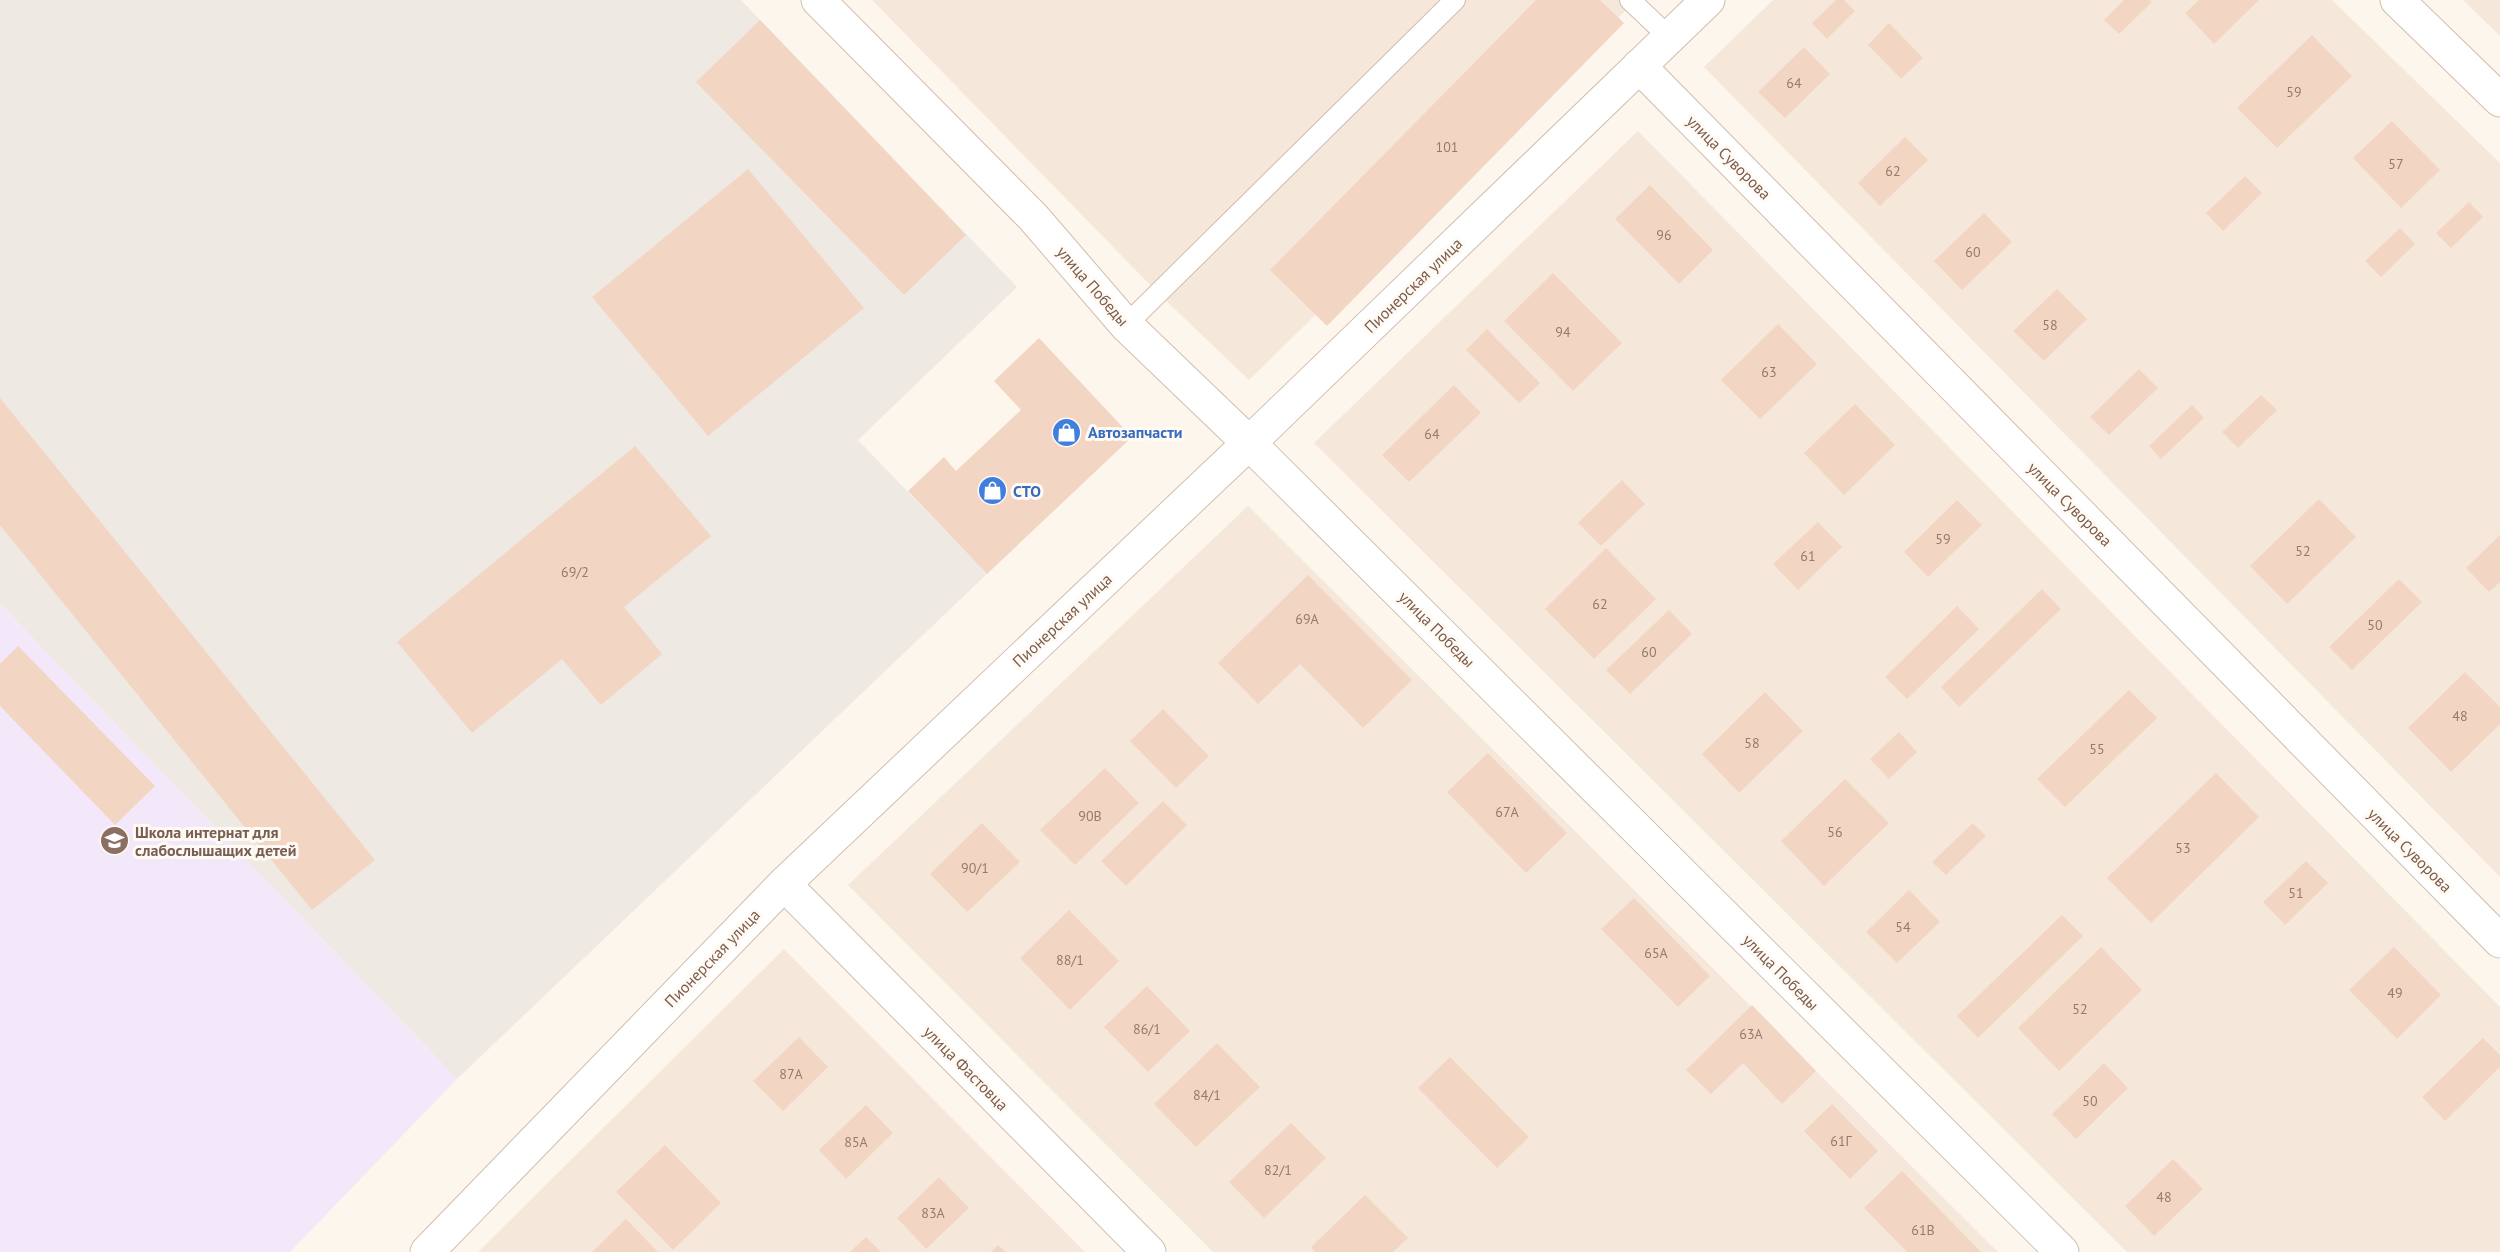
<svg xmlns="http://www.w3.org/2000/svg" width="2500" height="1252" viewBox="0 0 2500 1252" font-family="'PT Sans',sans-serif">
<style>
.residential{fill:#f5e8da}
.industrial{fill:#efe9e4}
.education{fill:#f3e8fa}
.building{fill:#f3d5c3}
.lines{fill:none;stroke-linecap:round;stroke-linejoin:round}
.lane-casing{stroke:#d1beb0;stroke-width:22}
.street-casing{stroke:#d1beb0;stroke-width:35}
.lane{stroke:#fff;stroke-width:20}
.street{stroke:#fff;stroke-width:33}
.labels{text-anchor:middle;stroke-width:6;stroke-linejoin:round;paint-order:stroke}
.number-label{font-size:14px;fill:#987a6a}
.street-label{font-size:16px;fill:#7a5c4d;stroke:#fffaf3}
.shop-label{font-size:16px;font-weight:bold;fill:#366cbe;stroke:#fffaf3;text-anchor:start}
.education-label{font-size:16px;font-weight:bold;fill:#785e54;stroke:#fffaf3;text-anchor:start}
</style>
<rect width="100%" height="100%" fill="#fdf6ec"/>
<path class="residential" d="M872,0h764l-387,380 -90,-86z
M1773,0h559l168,163v714l-796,-810z
M2463,0h37v36z
M1638,131l862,876v245h-373l-813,-809z
M1248,506l750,746h-785l-365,-367z
M784,949l301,303h-607z"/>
<path class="industrial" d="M0,0h741l276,287 -159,153 129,134 -530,505 -457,-475z"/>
<path class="education" d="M0,604l457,475 -167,173h-290z"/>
<path class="building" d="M1536,0h64l24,23 -297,303 -57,-56z
M1836,0h8l11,11 -28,28 -15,-16z
M2124,0h25l3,2 -33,32 -15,-14z
M2199,0h60l-45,44 -29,-31z
M760,20l206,215 -62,60 -208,-213z
M1889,23l34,35 -22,21 -33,-34z
M2312,35l40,41 -75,72 -40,-40z
M1804,47l26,27 -45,44 -27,-26z
M2392,121l48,49 -39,38 -48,-50z
M1905,137l23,23 -48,46 -22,-23z
M748,169l116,139 -156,128 -116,-139z
M2245,176l17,17 -39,38 -17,-18z
M1650,185l63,65 -34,34 -64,-65z
M2469,202l14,15 -32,31 -15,-15z
M1984,213l28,29 -50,48 -28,-29z
M2400,228l15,16 -34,33 -16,-16z
M1553,273l69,70 -49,48 -69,-70z
M2057,289l30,30 -43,42 -31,-30z
M1778,324l39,40 -57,55 -39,-39z
M1487,329l53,54 -21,20 -53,-53z
M1039,338l93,99 -145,137 -79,-83 36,-34 12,14 65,-61 -27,-29z
M2139,369l19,19 -49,47 -19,-18z
M1454,385l27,28 -72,69 -27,-27z
M2261,395l16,15 -39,38 -16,-16z
M0,398l375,462 -63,50 -312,-385z
M1855,404l40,41 -51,50 -40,-42z
M2192,405l12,13 -43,41 -12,-13z
M635,446l76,90 -87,71 38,47 -61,51 -39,-46 -90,74 -75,-91z
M1622,480l23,24 -44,42 -23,-23z
M2319,499l37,38 -69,67 -37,-38z
M1957,500l25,25 -54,52 -24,-25z
M1818,522l24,25 -44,43 -25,-26z
M2500,535v47l-11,10 -23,-24z
M1606,548l50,51 -62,60 -49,-50z
M1308,575l104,105 -49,48 -63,-64 -42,40 -40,-41z
M2399,579l23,23 -70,68 -23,-23z
M2042,589l19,20 -102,98 -18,-20z
M1957,606l22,23 -72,70 -22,-22z
M1669,610l23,24 -62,60 -24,-24z
M18,646l137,140 -40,39 -115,-119v-42z
M2465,672l35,35v17l-49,48 -43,-44z
M2129,690l28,28 -92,89 -28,-28z
M1765,692l38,39 -64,62 -37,-39z
M1163,709l46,47 -33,32 -46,-47z
M1899,732l18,20 -28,27 -19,-20z
M1488,753l79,80 -41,40 -79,-81z
M1105,768l34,35 -64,62 -35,-35z
M2216,773l43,44 -108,106 -44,-45z
M1845,779l44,44 -65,63 -43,-45z
M1163,801l24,24 -61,61 -25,-25z
M982,823l38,39 -53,50 -37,-38z
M1973,823l13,13 -40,39 -14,-13z
M2306,861l22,22 -43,42 -22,-23z
M1909,890l31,32 -43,41 -31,-31z
M1634,898l76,78 -32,31 -77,-78z
M1069,910l50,51 -49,49 -50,-52z
M2062,915l21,21 -105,102 -21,-22z
M2101,947l41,43 -83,81 -41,-43z
M2394,947l47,48 -44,44 -48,-49z
M1147,986l43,45 -42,41 -44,-45z
M1752,1005l64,66 -34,33 -39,-41 -32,31 -25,-24z
M799,1037l29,30 -45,44 -30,-30z
M2483,1038l17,17v12l-55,54 -23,-24z
M1217,1043l43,44 -64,60 -42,-43z
M1450,1057l79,80 -32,31 -79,-80z
M2104,1063l24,25 -52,51 -24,-25z
M1832,1104l46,47 -28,28 -46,-48z
M866,1105l27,28 -47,46 -27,-29z
M1291,1123l35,35 -62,60 -35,-36z
M665,1145l56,58 -48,47 -57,-58z
M2173,1159l30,30 -49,47 -29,-30z
M1902,1171l79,81h-74l-43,-44z
M939,1177l30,31 -43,41 -29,-31z
M1365,1195l43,43 -15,14h-78l-4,-5z
M626,1219l32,33h-66z
M866,1237l15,15h-31z
M998,1245l8,7h-15z"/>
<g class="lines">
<defs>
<path id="lane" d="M1630,0l39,37
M1126,325l329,-325"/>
<path id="street" d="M818,0l215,217 93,108 123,118 813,809
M2397,0l103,100
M1639,66l861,875
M784,884l365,368
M427,1252l357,-368 465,-441 459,-443"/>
</defs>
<use href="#lane" class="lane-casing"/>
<use href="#street" class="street-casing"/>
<use href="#lane" class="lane"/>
<use href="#street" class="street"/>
</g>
<defs>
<symbol id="shop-disc" viewBox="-11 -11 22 22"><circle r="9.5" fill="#3f7fe0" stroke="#fffaf3"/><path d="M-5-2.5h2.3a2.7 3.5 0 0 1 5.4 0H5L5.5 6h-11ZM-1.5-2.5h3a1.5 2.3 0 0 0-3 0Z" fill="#fff"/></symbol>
<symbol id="school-disc" viewBox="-11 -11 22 22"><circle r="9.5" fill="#8d6e63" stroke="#fffaf3"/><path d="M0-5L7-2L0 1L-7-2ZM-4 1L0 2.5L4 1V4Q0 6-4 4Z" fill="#fff"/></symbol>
</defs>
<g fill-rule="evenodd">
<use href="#shop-disc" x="1050" y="416" width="33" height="33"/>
<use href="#shop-disc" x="976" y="474" width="33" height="33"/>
<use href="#school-disc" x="98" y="824" width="33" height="33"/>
</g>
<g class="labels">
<g class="number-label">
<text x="1794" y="88">64</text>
<text x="2294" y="97">59</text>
<text x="1447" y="152">101</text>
<text x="2396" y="169">57</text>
<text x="1893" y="176">62</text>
<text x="1664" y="240">96</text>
<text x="1973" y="257">60</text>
<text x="2050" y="330">58</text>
<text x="1563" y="337">94</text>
<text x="1769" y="377">63</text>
<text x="1432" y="439">64</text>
<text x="1943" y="544">59</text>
<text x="2303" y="556">52</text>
<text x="1808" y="561">61</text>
<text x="575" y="577">69/2</text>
<text x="1600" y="609">62</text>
<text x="1307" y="624">69А</text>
<text x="2375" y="630">50</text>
<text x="1649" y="657">60</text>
<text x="2460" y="721">48</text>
<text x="1752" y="748">58</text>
<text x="2097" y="754">55</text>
<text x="1507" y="817">67А</text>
<text x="1090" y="821">90В</text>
<text x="1835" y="837">56</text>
<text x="2183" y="853">53</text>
<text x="975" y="873">90/1</text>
<text x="2296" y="898">51</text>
<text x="1903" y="932">54</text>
<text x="1656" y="958">65А</text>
<text x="1070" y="965">88/1</text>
<text x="2395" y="998">49</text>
<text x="2080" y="1014">52</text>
<text x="1147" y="1034">86/1</text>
<text x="1751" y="1039">63А</text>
<text x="791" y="1079">87А</text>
<text x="1207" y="1100">84/1</text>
<text x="2090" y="1106">50</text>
<text x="1841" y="1146">61Г</text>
<text x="856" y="1147">85А</text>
<text x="1278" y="1175">82/1</text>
<text x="2164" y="1202">48</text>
<text x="933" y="1218">83А</text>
<text x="1923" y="1235">61В</text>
</g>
<g class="street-label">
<text transform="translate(1729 157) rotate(45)" y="6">улица Суворова</text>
<text transform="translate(1413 285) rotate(-44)" y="6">Пионерская улица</text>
<text transform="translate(1093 286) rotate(49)" y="6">улица Победы</text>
<text transform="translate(2070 504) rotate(45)" y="6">улица Суворова</text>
<text transform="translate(1062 620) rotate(-43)" y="6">Пионерская улица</text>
<text transform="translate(1437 629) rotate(45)" y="6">улица Победы</text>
<text transform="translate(2410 850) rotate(45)" y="6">улица Суворова</text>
<text transform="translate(712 958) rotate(-46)" y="6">Пионерская улица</text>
<text transform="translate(1781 972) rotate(45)" y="6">улица Победы</text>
<text transform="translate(966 1068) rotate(45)" y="6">улица Фастовца</text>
</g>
<g class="shop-label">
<text x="1088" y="438">Автозапчасти</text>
<text x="1013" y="497">СТО</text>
</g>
<g class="education-label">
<text x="135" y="838">Школа интернат для<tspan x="135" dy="18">слабослышащих детей</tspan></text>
</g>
</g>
</svg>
